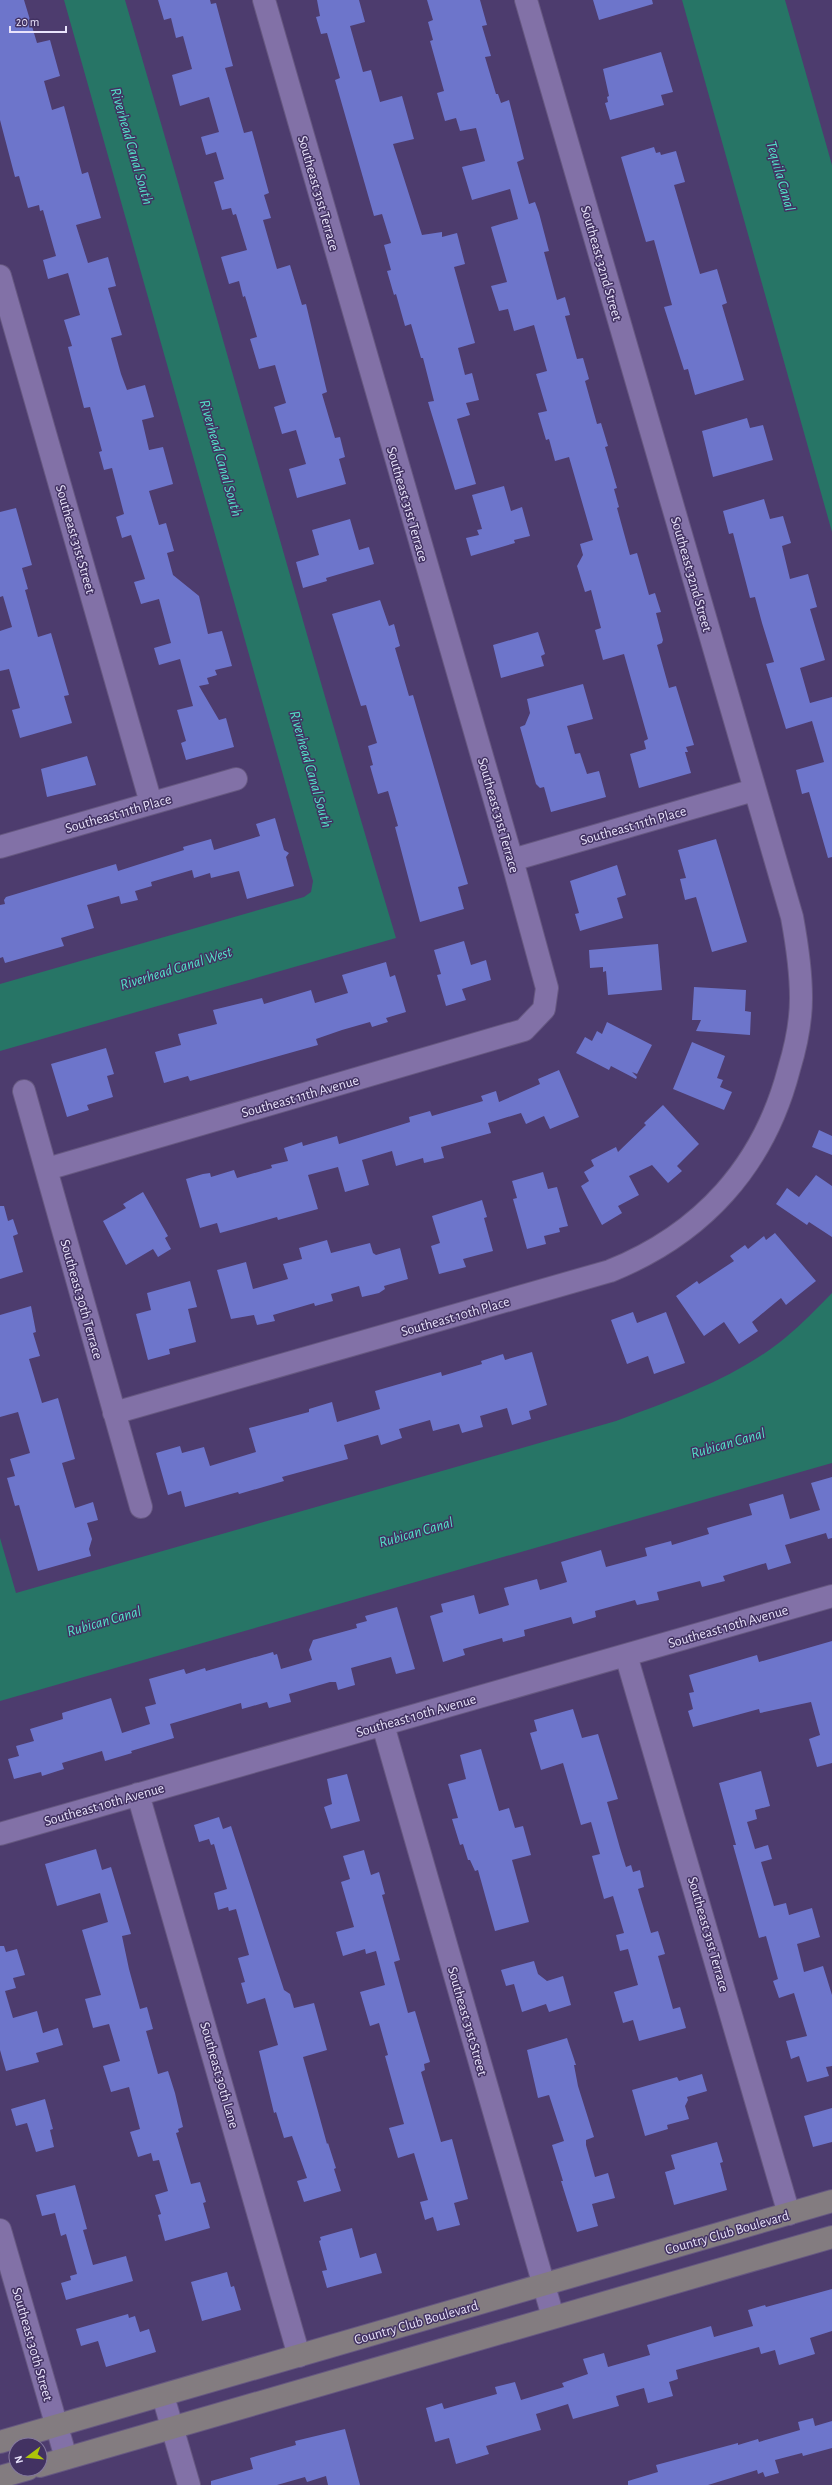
<svg xmlns="http://www.w3.org/2000/svg" width="832" height="2485" viewBox="0 0 832 2485" font-family="'Alegreya Sans',sans-serif">
<style>
.water{fill:#277566}
.building{fill:#6d75cb}
.lines{fill:none;stroke-linecap:round;stroke-linejoin:round}
.street-casing{stroke:#665881;stroke-width:24}
.secondary-casing{stroke:#665881;stroke-width:24}
.street{stroke:#8271a7;stroke-width:22}
.secondary{stroke:#837c80;stroke-width:22}
.labels{text-anchor:middle;stroke-width:3;stroke-linejoin:round;paint-order:stroke}
.street-label{font-size:14px;fill:#e9e3fb;stroke:#423262}
.water-label{font-size:15px;font-style:italic;fill:#53e3c8;stroke:#423262}
</style>
<rect width="100%" height="100%" fill="#4d3c6e"/>
<path class="water" d="M64,0h61c92,312 177,626 271,938l-396,113v-67l304,-87 7,-5 2,-11z
M682,0h103l47,165v367z
M832,1293v170l-832,238v-163l16,55 600,-172c59,-22 120,-43 169,-83 17,-14 32,-30 47,-45z"/>
<path class="building" d="M0,0h24l13,43 13,-3 10,36 -16,5 8,29 12,-4 18,68 6,-2 13,46 -25,7 12,38 20,-6 8,29 -8,2 14,47 -11,3 10,36 6,16 18,-5 9,32 -12,3 7,30 14,-3 10,37 -24,7 10,34 7,-2 8,28 -7,2 6,22 26,21 9,38 14,-3 10,35 -17,4 2,5 -10,3 2,6 -10,2 20,34 7,-2 8,29 -48,13 -5,-17 5,-2 -9,-31 16,-4 -13,-47 -21,6 -5,-17 17,-5 -12,-44 -18,5 -7,-22 11,-3 -14,-44 -9,3 -6,-21 8,-3 -12,-46 -8,2 -5,-18 3,-1 -12,-44 -6,1 -16,-61 4,-1 -8,-26 16,-5 -12,-42 -20,6 -5,-19 13,-4 -13,-46 -3,1 -1,-6 -11,3 -9,-32 -4,1 -15,-57z
M158,0h52l1,4 5,-1 17,63 -8,2 19,65 8,-2 17,62 -5,2 7,23 -8,2 14,49 13,-4 12,40 4,-1 21,88 -5,2 13,44 5,-1 5,20 -6,2 7,25 -49,14 -8,-29 17,-5 -10,-34 -14,4 -8,-27 12,-4 -11,-38 -16,4 -9,-30 7,-2 -12,-41 -2,1 -4,-16 -10,3 -8,-27 26,-7 -11,-36 -3,1 -2,-7 -9,2 -8,-28 10,-3 -8,-27 -10,3 -5,-18 18,-5 -10,-35 -29,9 -8,-31 20,-6 -9,-33 -7,2 -5,-20 -7,2z
M317,0h42l6,22 -15,4 13,46 8,-2 9,32 22,-6 12,43 -21,5 29,91 20,-3v5l15,-4 8,31 -11,3 21,76 -17,5 7,27 7,-2 7,27 -13,3 4,12 -13,4 19,65 -21,6 -27,-88 6,-1 -11,-43h-2l-10,-34 -6,2 -9,-32 -2,1 -7,-24 4,-1 -7,-25 7,-2 -9,-29 -8,2 -39,-136 5,-2 -13,-45 -6,1 -5,-17 4,-1z
M427,0h53l7,25 -5,1 9,30 -6,1 11,37h2l3,9 8,-3 15,59 -7,3 12,42 6,-2 4,11 10,38 -5,1 13,48 8,-3 5,18 -5,1 12,43 6,-1 6,21 -4,2 12,43 4,-1 7,23 -3,1 12,41 -3,1 5,18 -2,1 13,47 7,-2 12,42 6,-2 6,19 -5,1 7,27 -1,3 -5,2 12,43 7,-2 18,59 -8,2 2,5h-3l6,21 -52,15 -9,-34 16,-5 -2,-8 4,-2 -24,-85 -21,6 -8,-30 6,-2 -10,-38 -6,2 -8,-26 6,-11 -3,-11 13,-4 -24,-83 -14,4 -6,-22 -3,1 -8,-27 9,-2 -11,-37 11,-3 -13,-46 -20,6 -6,-22 -9,2 -8,-25 16,-4 -16,-55 27,-8 -8,-30 -38,11 -10,-33 23,-6 -9,-33 -16,3 -4,-13 -11,3 -8,-28 7,-2 -14,-50 3,-1 -5,-18 5,-2z
M593,0h59l1,4 -54,16z
M661,52l12,40 -12,3 3,10 -54,15 -5,-17 3,-1 -1,-5 2,-1 -6,-27z
M654,147l2,6 4,-1 1,3 15,-4 9,31 -11,3 26,89 17,-5 10,34 -5,2 22,75 -49,15 -7,-26 -4,1 -20,-63 8,-2 -18,-65 -8,2 -25,-85z
M747,418l3,10 13,-3 10,35 -60,17 -11,-46z
M504,486l7,25 11,-4 8,29 -16,4 1,3 -44,13 -5,-18 13,-3 -2,-5 5,-1 -10,-34z
M764,499l6,20 13,-3 8,27 -9,3 8,33 18,-5 9,33 -7,2 15,51 -25,8 10,35 22,-6v160l-4,1 -19,-66 -7,2 -6,-24 28,-8 -12,-41 -26,8 -20,-65 8,-2 -12,-39 -7,-26 -5,1 -17,-65 -4,1 -6,-23z
M16,508l16,57 -10,3 6,21 -3,1 13,47 13,-4 18,62 -5,1 8,27 -52,15 -8,-28 8,-2 -11,-39 -9,2v-40l12,-4 -9,-31 -3,1v-85z
M350,519l9,31 10,-3 5,17 -48,14 1,3 -24,7 -7,-26 23,-7 -7,-25z
M380,600l9,26 5,-2 6,22 -5,2 14,48 4,-1 55,189 -10,3 6,22 -44,13 -25,-95 3,-1 -10,-35 -10,3 -8,-28 3,-1 -5,-19 9,-3 -11,-38 -5,1 -29,-92z
M538,632l7,22 -4,2 3,10 -43,12 -8,-33z
M583,684l10,35 -26,7 8,28 5,-1 7,21 12,-3 7,26 -55,15 -7,-25 -4,1 -4,-4 -16,-57 5,-2 5,-12 -3,-14z
M87,756l9,29 -49,12 -6,-28z
M275,818l9,32 5,3 -3,4 8,29 -47,13 -8,-28 -28,7 -1,-5 -16,5 -2,-8 -41,12 1,4 -17,5 3,9 -17,4 -2,-8 -32,9 7,23 -33,10 3,8 -59,17 -2,-6 -3,1v-53l5,-1 -1,-4 2,-3 110,-33 2,7 66,-21 -1,-3 28,-8 3,11 46,-14 -4,-12z
M716,839l31,103 -35,10 -16,-55 -11,3 -5,-21 6,-1 -8,-28z
M617,865l9,30 -9,3 6,20 -43,13 -5,-17 4,-1 -9,-32z
M464,941l7,24 15,-5 5,20 -29,9 4,11 -20,6 -9,-31 4,-1 -7,-24z
M658,944l4,46 -54,5 -2,-24 -3,1v-5l-13,1 -1,-18z
M386,962l4,15 5,-2 11,37 -20,6 2,4 -16,5 -2,-5 -28,8 -26,9 2,6 -128,36 -2,-5 -24,7 -9,-31 26,-7 -3,-11 39,-10 -4,-14 49,-12 2,6 47,-14 4,13 33,-10 -6,-18z
M694,987l52,3 -1,21 6,1 -1,23 -54,-4 5,-11h-9z
M607,1022l45,23 -15,29 -5,-2 5,5 -1,2 -25,-13 -2,4 -33,-17 9,-16 7,4 5,-10 5,3z
M692,1042l33,14 -8,22 6,2 -3,7 12,5 -8,18 -51,-21z
M106,1048l8,26 -7,2 6,21 -26,8 2,5 -22,7 -16,-53z
M559,1070l20,47 -29,12 -6,-13 -18,8 -5,-11 -33,10 3,10 -50,14 3,11 -20,5 -1,-5 -27,8 -4,-15 -30,9 7,25 -24,7 -7,-25 -30,8 10,34 -40,11 -1,-3 -57,16 -3,-10 -17,5 -14,-49 17,-5 7,-1 1,4 23,-7 3,8 35,-10 -1,-3 17,-4 -4,-13 18,-6 1,4 34,-10 2,8 71,-22 -1,-5 21,-6 2,5 51,-15 -2,-5 15,-5 3,11 41,-18 -2,-5z
M663,1105l36,39 -22,22 5,5 -14,12 -16,-18 -23,11 10,19 -21,11 4,7 -20,12 -21,-39 8,-5 -5,-9 10,-6 -3,-6 25,-13 2,5 28,-27 -2,-2z
M819,1130l13,6v19l-20,-8z
M543,1172l5,17 9,-2 11,39 -9,2 1,4 -16,4 2,8 -19,5 -14,-50 4,-1 -5,-17z
M816,1175l16,11v51l-23,-15 -2,3 -31,-21 11,-16 12,9z
M143,1192l25,44 -3,2 6,11 -13,8 -5,-8 -27,16 -23,-44 23,-13 -3,-4z
M482,1200l5,17 -3,1 9,33 -30,8 3,8 -27,7 -8,-28 9,-3 -8,-27z
M0,1206h4l4,15 5,-2 5,15 -5,2 10,36 -23,7z
M775,1233l41,48 -30,24 -5,-7 -29,24 6,9 -19,13 -15,-22 -20,14 -28,-40 21,-15 2,3 35,-23 -4,-5 15,-11 3,4 16,-13 2,4z
M327,1240l4,13 39,-10 3,10 3,2 24,-7 8,31 -24,7 1,3 -6,4 -17,4 -3,-11 -28,8 2,7 -18,5 -1,-3 -41,12 2,6 -18,4 -3,-10 -23,4 -14,-49 29,-8 7,27 35,-10 -5,-15 19,-5 -3,-11z
M190,1281l7,26 -9,2 8,33 -27,7 1,5 -22,6 -12,-46 15,-4 -4,-17z
M31,1306l5,26 -3,1 7,23 -11,3 13,44 16,-5 17,61 -13,4 13,45 18,-6 5,18 -11,3 5,16 -3,10 2,7 -53,15 -19,-66 -4,1 -8,-28 8,-2 -5,-17 20,-6 -12,-41 -18,5v-102z
M633,1312l4,11 29,-11 19,51 -31,11 -6,-18 -21,8 -16,-44z
M532,1352l15,53 -18,6 2,8 -19,6 -5,-17 -27,8 3,11 -21,6 -3,-9 -26,7 -3,-11 -31,9 3,9 -21,7 -3,-10 -34,10 4,14 -66,18 2,4 -45,13 -1,-2 -53,15 -4,-16 -13,4 -12,-42 24,-7 2,7 22,-6 6,19 46,-14 -7,-24 60,-16v-3l23,-7 5,20 43,-13 -5,-18 66,-19 1,4 40,-12 -1,-3 22,-7 2,6z
M832,1477v61l-4,1 -2,-6 -41,12 6,18 -23,7 -2,-7 -43,13 2,5 -23,6 -2,-6 -43,11 2,8 -22,5 -2,-5 -40,11 1,6 -23,7 -2,-7 -47,13 1,6 -22,6 -1,-4 -39,11 2,6 -22,7 -13,-46 13,-4 -2,-8 33,-9 5,19 30,-9 -5,-17 33,-9 3,11 27,-8 -6,-20 40,-12 5,17 41,-11 -2,-8 26,-7 1,4 37,-11 -2,-6 45,-13 -3,-11 34,-10 7,25 30,-9 -9,-27z
M397,1607l18,62 -19,5 -5,-17 -40,11 4,17 -17,5 -2,-8h-6l-41,12 2,8 -22,6 -2,-6 -25,7 -1,-6 -71,21 4,14 -43,13 1,2 -27,8 -3,-10 -40,12 2,6 -22,7 -1,-4 -27,7 -6,-20 11,-3 -3,-10 18,-5 -4,-12 33,-10 -1,-6 49,-15 11,35 28,-9 -5,-17 11,-3 -7,-25 35,-10 2,5 19,-6 1,3 67,-19 1,3 3,-1 4,15 31,-9 -3,-10 4,-10 44,-12 -1,-4 11,-3 -2,-5z
M832,1641v122l-15,4 -8,-28 11,-4 -9,-33 -51,11 -1,-4 -66,18 -5,-16 5,-2 -4,-16 5,-1 -5,-17 68,-20 2,7z
M573,1709l9,29 16,-4 20,65 -11,3 13,46 6,19 5,-2 2,7 7,-2 4,17 -6,2 13,44 7,-2 7,23 -7,2 15,53 7,-2 6,21 -47,13 -6,-21 -10,3 -9,-31 24,-7 -10,-36 -8,2 -4,-16 8,-2 -11,-37 -9,3 -12,-43 8,-2 -9,-32 -10,3 -18,-62 -22,7 -11,-37 7,-2 -3,-11z
M481,1749l18,62 10,-3 6,20 8,-2 8,29 -19,5 17,62 -34,9 -17,-61 -3,1 -5,-11h-2l-5,-16 -3,1 -8,-26 6,-1 -10,-34 18,-5 -6,-24z
M761,1771l9,35 -15,4 2,9 -10,3 8,27 13,-4 4,14 -11,3 13,44 12,-3 3,12 23,-7 8,29 -23,7 7,28 19,-6 9,29v71l-6,1 3,9 -22,6 -8,-26 -8,3 -5,-18 21,-5 -13,-43 -15,5 -6,-17 5,-2 -12,-43 -7,2 -26,-93h3l-17,-62z
M347,1774l13,47 -29,8 -7,-22 8,-3 -5,-25z
M219,1817l4,12 8,-3 53,164 6,4 4,14 20,-5 13,47 -24,7 24,87 1,-1 8,25 -2,1 7,22 -37,11 -7,-21 10,-3 -15,-42 -8,2 -8,-26 -2,1 -15,-62 19,-6 -13,-47 -18,6 -6,-21 4,-1 -7,-24 11,-3 -13,-46 -7,2 -1,-4 -10,3 -4,-17 13,-4 -13,-45 -3,1 -2,-6 -10,3 -5,-17z
M96,1849l6,21 9,-3 20,67 -9,2 7,33 11,40 7,-2 6,22 -7,2 12,43 10,-3 7,22 8,34 -5,2 1,3 -3,1 15,51 9,-2 6,20 -3,1 7,25 -45,13 -7,-26 3,-1 -6,-19 13,-4 -9,-31 -6,1 -2,-8 -13,4 -8,-25 10,-3 -11,-42 -18,5 -8,-26 17,-5 -11,-37 -16,4 -8,-29 16,-4 -19,-65 26,-8 -8,-29 -43,13 -12,-42z
M364,1850l7,25 8,-3 6,22 -3,1 18,65 -6,2 14,51 7,-2 15,51 -6,2 1,6 -4,2 20,70 11,-3 16,60 -14,4 6,22 -23,6 -4,-14 -8,3 -5,-18 8,-2 -14,-47 -16,5 -9,-30 15,-4 -19,-68 3,-1 -9,-32 -9,3 -10,-34 25,-7 -9,-34 -10,3 -1,-5 -22,7 -7,-24 18,-5 -13,-45 9,-3 -7,-23z
M0,1946h4l2,6 11,-3 8,26 -12,3 3,10 -11,3 8,27 24,-7 6,22 15,-5 5,17 -27,8 3,9 -33,9 -6,-21z
M534,1961l4,13 9,7 16,-5 8,29 -22,7 -3,-8 -24,8 -8,-28 -8,2 -5,-16z
M567,2038l9,27h-2l4,21 16,51 -8,3v5l9,32 13,-4 7,25 -23,6 6,22 -21,6 -16,-51h2l-11,-36 12,-4 -15,-46 -11,3 -11,-48z
M702,2074l5,17 -20,6 1,3 -3,6 4,13 -22,6 1,4 -23,7 -13,-46 45,-13 2,4z
M45,2099l8,30 -3,1 4,17 -18,5 -9,-29 -11,3 -5,-17z
M832,2108v34l-19,5 -9,-31z
M717,2142l6,20 -3,1 7,27 -53,15 -9,-33 10,-3 -4,-14z
M75,2185l12,44 -4,1 10,35 33,-9 7,25 -67,19 -5,-17 10,-3 -1,-4 7,-2 -11,-40 -5,2 -6,-23 -13,3 -6,-21z
M352,2228l8,30 16,-5 6,20 -55,15 -5,-17 5,-1 -8,-29 2,-1 -1,-3z
M227,2272l4,15 3,-1 7,24 -39,11 -11,-39z
M832,2289v42l-22,7 5,16 -36,11 -4,-15 -14,4 -2,-7 -83,23 2,9 -9,3 4,14 -25,7 -4,-15 -28,8 3,10 -46,13 -5,-15 -32,10 5,16 -55,16 3,8 -33,10 -7,-26 -14,4 -9,-34 16,-5 2,6 53,-15 -2,-7 20,-5 6,18 43,-13 -2,-4 26,-9 -5,-15 21,-6 4,14 42,-12 -3,-10 44,-13 20,-6 3,11 39,-11 -5,-16 17,-5 1,2z
M128,2314l1,4 6,-2 5,16 9,-3 7,23 -50,15 -8,-26 -17,5 -5,-17z
M813,2418l2,8 17,-5v27l-29,8 -1,-3 -27,7 4,13 -14,4 -2,-5 -5,2 -1,-4 -49,15h-80v-4l30,-9 -2,-7 82,-22v2l20,-6 1,3 41,-12 -2,-8z
M345,2429l15,56h-32l-2,-9 -19,6 -2,-5 -28,8h-66v-4l42,-12 -3,-11 46,-13 -1,-4z"/>
<g class="lines">
<defs>
<path id="street" d="M0,276l151,527
M0,847l236,-68
M512,860l242,-70
M24,1091l117,416
M47,1169l477,-139 20,-21 3,-21 -35,-128 -248,-860
M114,1413l496,-142c92,-37 154,-105 179,-202 7,-23 12,-47 12,-71 0,-28 -4,-54 -9,-81l-266,-917
M626,1655l163,559
M383,1725l170,592
M138,1794l161,562
M0,1834l832,-238
M0,2230l66,228
M163,2396l26,89"/>
<path id="secondary" d="M0,2442l832,-241
M40,2466l792,-229
M0,2477l28,-8"/>
</defs>
<use href="#street" class="street-casing"/>
<use href="#secondary" class="secondary-casing"/>
<use href="#street" class="street"/>
<use href="#secondary" class="secondary"/>
</g>
<g class="labels">
<g class="street-label">
<text transform="translate(319 193) rotate(74)" y="5">Southeast 31st Terrace</text>
<text transform="translate(602 263) rotate(74)" y="5">Southeast 32nd Street</text>
<text transform="translate(408 504) rotate(74)" y="5">Southeast 31st Terrace</text>
<text transform="translate(76 539) rotate(74)" y="5">Southeast 31st Street</text>
<text transform="translate(692 574) rotate(74)" y="5">Southeast 32nd Street</text>
<text transform="translate(118 813) rotate(-16)" y="5">Southeast 11th Place</text>
<text transform="translate(499 815) rotate(74)" y="5">Southeast 31st Terrace</text>
<text transform="translate(633 825) rotate(-16)" y="5">Southeast 11th Place</text>
<text transform="translate(300 1096) rotate(-16)" y="5">Southeast 11th Avenue</text>
<text transform="translate(82 1299) rotate(74)" y="5">Southeast 30th Terrace</text>
<text transform="translate(455 1316) rotate(-16)" y="5">Southeast 10th Place</text>
<text transform="translate(728 1626) rotate(-16)" y="5">Southeast 10th Avenue</text>
<text transform="translate(416 1715) rotate(-16)" y="5">Southeast 10th Avenue</text>
<text transform="translate(104 1804) rotate(-16)" y="5">Southeast 10th Avenue</text>
<text transform="translate(709 1934) rotate(74)" y="5">Southeast 31st Terrace</text>
<text transform="translate(468 2021) rotate(74)" y="5">Southeast 31st Street</text>
<text transform="translate(220 2075) rotate(74)" y="5">Southeast 30th Lane</text>
<text transform="translate(727 2232) rotate(-16)" y="5">Country Club Boulevard</text>
<text transform="translate(416 2322) rotate(-16)" y="5">Country Club Boulevard</text>
<text transform="translate(33 2344) rotate(74)" y="5">Southeast 30th Street</text>
</g>
<g class="water-label">
<text transform="translate(132 146) rotate(74)" y="5">Riverhead Canal South</text>
<text transform="translate(781 176) rotate(74)" y="5">Tequila Canal</text>
<text transform="translate(221 458) rotate(74)" y="5">Riverhead Canal South</text>
<text transform="translate(311 769) rotate(74)" y="5">Riverhead Canal South</text>
<text transform="translate(176 968) rotate(-17)" y="5">Riverhead Canal West</text>
<text transform="translate(728 1443) rotate(-16)" y="5">Rubican Canal</text>
<text transform="translate(416 1532) rotate(-16)" y="5">Rubican Canal</text>
<text transform="translate(104 1621) rotate(-16)" y="5">Rubican Canal</text>
</g>
</g>
<g transform="translate(28 2457) rotate(254)"><circle r="19" fill="#423262" stroke="#85799f"/>
<path d="M0-3L7 15L0 10L-7 15Z" fill="#aec508"/>
<text y="-6" font-size="11" font-weight="bold" text-anchor="middle" fill="#e9e3fb">N</text>
</g>
<path d="M10 26v6h56v-6" fill="none" stroke="#e9e3fb" stroke-width="2"/>
<text x="16" y="26" font-size="12" fill="#e9e3fb" stroke="#423262" stroke-width="3" paint-order="stroke">20 m</text>
</svg>
